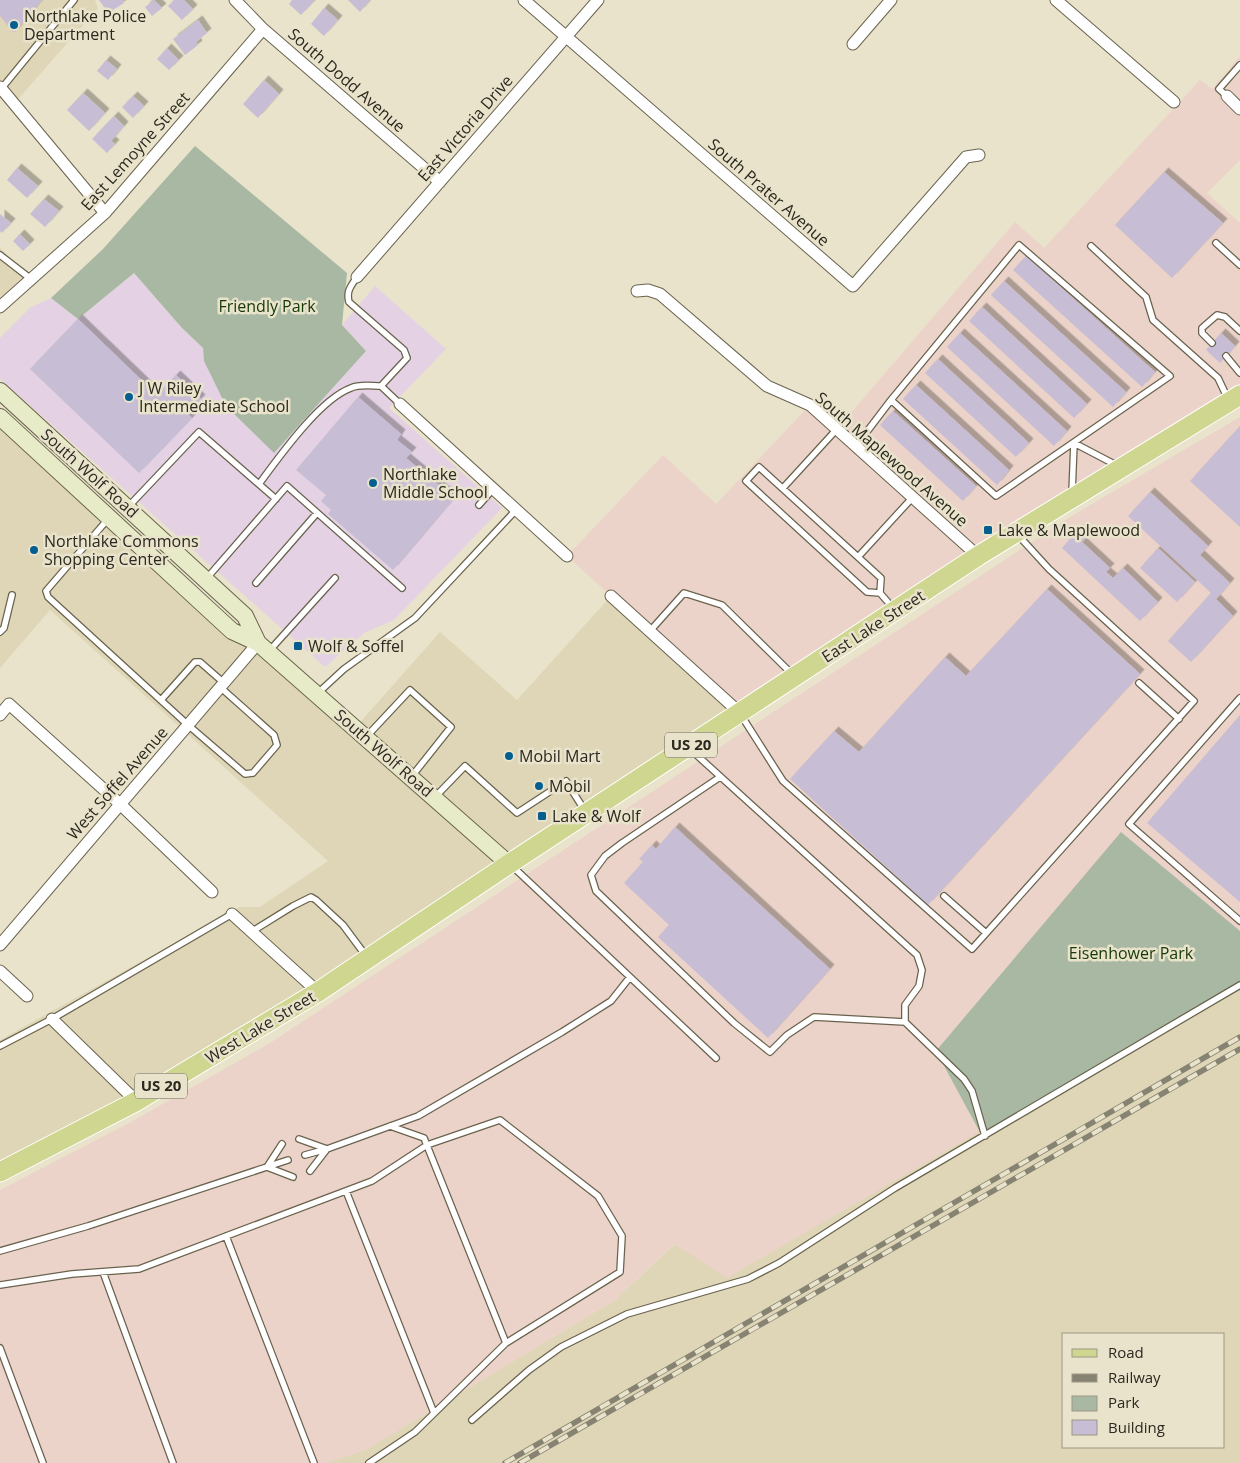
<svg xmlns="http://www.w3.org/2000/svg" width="1240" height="1463" viewBox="0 0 1240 1463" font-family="'Open Sans',sans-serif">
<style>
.built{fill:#dfd6b7;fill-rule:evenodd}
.industrial{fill:#ebd3c9}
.education{fill:#e4d2e4}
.green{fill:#a8b8a3}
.building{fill:#c7bdd4;filter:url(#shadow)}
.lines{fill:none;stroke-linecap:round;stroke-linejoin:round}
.service-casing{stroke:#69634e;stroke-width:8}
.minor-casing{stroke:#69634e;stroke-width:13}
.secondary-casing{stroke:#69634e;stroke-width:18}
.primary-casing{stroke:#fff;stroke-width:21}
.service{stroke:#fff;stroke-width:5.5}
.minor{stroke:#fff;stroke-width:11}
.secondary{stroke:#e7ebc7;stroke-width:16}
.primary{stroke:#cfd68f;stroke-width:19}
.rail-casing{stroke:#878373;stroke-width:5.5}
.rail{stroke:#e9e3cb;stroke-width:4;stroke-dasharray:11;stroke-linecap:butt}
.poi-dot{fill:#045f90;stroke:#e9e3cb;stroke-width:2}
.labels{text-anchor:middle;stroke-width:5;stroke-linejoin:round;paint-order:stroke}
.shield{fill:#e9e3cb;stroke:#636053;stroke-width:1}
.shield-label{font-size:15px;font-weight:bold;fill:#2a281f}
.poi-label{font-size:16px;fill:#2a281f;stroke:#e9e3cb;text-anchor:start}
.street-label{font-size:16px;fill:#2a281f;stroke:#e9e3cb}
.park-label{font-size:16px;fill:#153907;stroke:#e9e3cb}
</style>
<defs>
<filter id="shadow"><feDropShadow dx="4.5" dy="-4.5" stdDeviation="0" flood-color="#0004"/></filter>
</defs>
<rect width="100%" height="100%" fill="#e9e3cb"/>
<path class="built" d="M0,0h95l3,8 -85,97 -13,-18z
M0,248l31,31 -31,28z
M0,407l106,100 249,221 85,-96 77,68 94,-104 129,117 -372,245 -368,214v-132l239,-133h21l68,-46 -278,-251 -50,58z
M1240,980v483h-914l41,-14 248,-149 60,-56zM1064,1334h160v113h-160z"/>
<path class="industrial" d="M1240,56v104l-33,33 33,30v175l-500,315 -173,-157 96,-101 53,49 94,-99 27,24 178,-207 29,26 156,-168 12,9z
M1240,417v563l-513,298 -53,-34 -59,56 -248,149 -41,14h-326v-273l129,-67 141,-80 800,-526z"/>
<path class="education" d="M134,273l48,55 21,20 1,13 162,-10 -24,-26 33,-39 71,63 -57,59 113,100 -108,112 -30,13 -39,34 -325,-288v-41l31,-31 20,-9 27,21z"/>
<path class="green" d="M195,146l152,127 -5,52 24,26 -92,102 -48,-47 -22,-45 -1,-13 -21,-20 -48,-55 -56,46 -27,-21 52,-49z
M1121,832l119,99v59l-258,146 -46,-85z"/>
<path class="building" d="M0,0h42l-28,33 -14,-17z
M99,0h24l1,3 -16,10z
M154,0l8,8 -10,8 -7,-9z
M174,0h10l9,9 -11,11 -14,-14z
M292,0h20l2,1 -13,14 -12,-11z
M348,0h22l-10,12z
M324,8l14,12 -14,16 -13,-12z
M198,20l9,13 -11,9 2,3 -13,10 -12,-16z
M167,48l12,12 -10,10 -12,-11z
M106,60l11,9 -9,11 -11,-9z
M264,80l15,14 -21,24 -15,-14z
M83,93l22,20 -16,18 -22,-21z
M133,96l11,10 -11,12 -11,-11z
M114,116l10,10 -13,15 4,3 -8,9 -15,-14z
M17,168l21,18 -11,12 -20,-18z
M1164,172l59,51 -51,55 -57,-53z
M44,199l15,12 -14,16 -15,-13z
M0,214l11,9 -9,10 -2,-2z
M20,234l10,10 -7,7 -10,-10z
M1026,256l129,116 -13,15 -129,-117z
M1004,281l122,111 -13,15 -122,-112z
M982,307l105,97 -13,14 -105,-97z
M78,319l79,76 19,-20 25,24 -14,14 5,5 -53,55 -109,-104z
M960,333l107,98 -13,15 -107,-99z
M1221,333l14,13 -15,17 -14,-13z
M938,359l91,84 -13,14 -91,-84z
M916,385l93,85 -12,15 -94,-86z
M358,397l43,37 -4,6 15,12 -6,6 48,40 -61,72 -65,-56 3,-4 -10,-9 5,-6 -30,-25z
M893,411l83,75 -13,15 -83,-76z
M1240,426v101l-50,-46z
M1150,492l58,54 -8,9 30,28 -14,16 17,17 -42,46 -23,-21 43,-48 -83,-77z
M1079,529l8,8 -5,5 28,26 -4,4 7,6 10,-10 35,34 -18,19 -78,-73z
M1158,548l37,34 -18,20 -37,-34z
M1047,589l93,85 -212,231 -138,-126 44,-48 25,21 86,-95 21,19z
M1240,715v187l-93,-79z
M675,827l155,142 -62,69 -110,-101 11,-12 -45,-42 19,-21 -4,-3 13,-14 4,4z"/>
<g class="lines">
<defs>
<path id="service" d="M1,89l73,-89
M1227,96l-8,-7 21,-24
M1216,243l24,22
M1091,246l55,51 7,23 65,58 10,21
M0,255l31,24
M357,277c-6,9 -11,14 -8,25l55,48 3,8 -26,28
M1212,343l-10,-10v-5l15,-13 8,2 15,14
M1226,356l14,17
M856,446l35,-46 105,96 174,-120 -151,-131 -128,155
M259,484c20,-27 61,-85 92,-96 8,-4 21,-2 30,-2l19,18
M783,488l54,-59
M1072,493l2,-50 44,23
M479,505l14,-16
M128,507l71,-75 77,67
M108,519l-62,72 2,6 140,128 57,49 8,-1 24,-28 -3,-10 -54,-48
M858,557l55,-60
M207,578l80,-92 115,102
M256,583l61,-70
M880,593l1,-15 -122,-111 -13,14 121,111 13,1 13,15
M650,631l34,-38 38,12 71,70
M0,632l4,-4 8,-33
M270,650l65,-72
M1139,683l40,36
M318,693l26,-24 71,-51 101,-108
M1240,698l-111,126 111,97
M161,700l34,-38h5l24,21
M741,715l42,66 189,168 222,-248 -145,-132 -31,-34
M367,736l43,-46 41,37 -39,49
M690,749l227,206 5,15 -3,16 -14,19v17l59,57 8,12 13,45
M720,777l-98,66 -17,13 -14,19 5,16 138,132 36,29 17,-17 27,-18 91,5
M436,796l29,-30 52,47 49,-32 19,30
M511,865l205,193
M944,896l42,37
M251,932l42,-26 18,-9 5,3 27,25 23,31
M0,1046l52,-27 180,-105
M299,1139l28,10 -22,6
M282,1144l-15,23 26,10
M310,1171l17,-22 91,-33 144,-84 49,-31 19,-24
M346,1191l88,222
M226,1236l88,227
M0,1251l88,-25 200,-66
M103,1272l70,191
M0,1285l72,-11 67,-5 233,-88 55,-36 73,-25 98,76 24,40 -2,36 -114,71
M0,1348l43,115
M472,1420l57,-50 32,-23 66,-33 121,-35 31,-16 116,-75 345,-203
M369,1463l46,-31 91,-89 -82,-205 -34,-12"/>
<path id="minor" d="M235,0l28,29 177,153
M524,0l329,286 113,-129 13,-2
M1056,0l118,102
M853,44l38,-44
M0,87l105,126
M1227,96l13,13
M357,277l241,-277
M637,291l11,-1 12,4 107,92 43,19 168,151
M0,307l105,-94 158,-184
M400,404l167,152
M611,596l129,117
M0,715l9,-11 111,100 92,88
M232,914l86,78
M0,945l258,-302
M0,971l27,25
M52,1019l84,82"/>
<path id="secondary" d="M0,391l245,225 13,27
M0,417l232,214 26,12 251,221"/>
<path id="primary" d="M0,1172l135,-70 183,-110 191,-128 469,-308 262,-161"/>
</defs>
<use href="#service" class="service-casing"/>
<use href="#minor" class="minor-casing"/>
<use href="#secondary" class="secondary-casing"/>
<use href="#primary" class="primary-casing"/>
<use href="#service" class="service"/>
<use href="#minor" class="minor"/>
<use href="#secondary" class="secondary"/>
<use href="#primary" class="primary"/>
<defs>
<path id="rail" d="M505,1463l735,-426
M520,1463l720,-414"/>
</defs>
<use href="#rail" class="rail-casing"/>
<use href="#rail" class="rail"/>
</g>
<g class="poi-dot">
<circle cx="14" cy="25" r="5"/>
<circle cx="129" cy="397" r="5"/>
<circle cx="373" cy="483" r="5"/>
<rect x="983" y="525" width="10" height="10" rx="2.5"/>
<circle cx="34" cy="550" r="5"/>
<rect x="293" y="641" width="10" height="10" rx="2.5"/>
<circle cx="509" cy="756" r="5"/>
<circle cx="539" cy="786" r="5"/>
<rect x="537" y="811" width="10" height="10" rx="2.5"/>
</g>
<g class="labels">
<g class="shield">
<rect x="665" y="732.5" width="52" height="25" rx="4"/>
<rect x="135" y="1073.5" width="52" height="25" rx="4"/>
</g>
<g class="shield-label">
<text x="691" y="750">US 20</text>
<text x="161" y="1091">US 20</text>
</g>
<g class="poi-label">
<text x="24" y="22">Northlake Police<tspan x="24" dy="18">Department</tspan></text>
<text x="139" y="394">J W Riley<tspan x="139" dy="18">Intermediate School</tspan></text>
<text x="383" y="480">Northlake<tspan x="383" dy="18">Middle School</tspan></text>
<text x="998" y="536">Lake &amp; Maplewood</text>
<text x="44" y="547">Northlake Commons<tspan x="44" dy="18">Shopping Center</tspan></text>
<text x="308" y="652">Wolf &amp; Soffel</text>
<text x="519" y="762">Mobil Mart</text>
<text x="549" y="792">Mobil</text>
<text x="552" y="822">Lake &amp; Wolf</text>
</g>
<g class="street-label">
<text transform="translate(347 80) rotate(41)" y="6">South Dodd Avenue</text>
<text transform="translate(465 128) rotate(-49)" y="6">East Victoria Drive</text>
<text transform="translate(135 151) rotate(-48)" y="6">East Lemoyne Street</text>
<text transform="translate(769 192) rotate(41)" y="6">South Prater Avenue</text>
<text transform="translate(892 459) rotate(41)" y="6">South Maplewood Avenue</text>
<text transform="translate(90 473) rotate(42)" y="6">South Wolf Road</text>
<text transform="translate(873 626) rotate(-33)" y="6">East Lake Street</text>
<text transform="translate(384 753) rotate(41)" y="6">South Wolf Road</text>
<text transform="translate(117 783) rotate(-49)" y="6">West Soffel Avenue</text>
<text transform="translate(260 1027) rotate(-31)" y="6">West Lake Street</text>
</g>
<g class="park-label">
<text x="267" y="312">Friendly Park</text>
<text x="1131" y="959">Eisenhower Park</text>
</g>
</g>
<rect x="1062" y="1333" width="162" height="115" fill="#e9e3cb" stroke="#9d9886"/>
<rect x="1072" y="1349" width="25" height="8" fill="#cfd68f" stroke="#9d9886"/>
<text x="1108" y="1358" font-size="15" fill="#2a281f">Road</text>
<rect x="1072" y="1374" width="25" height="8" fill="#878373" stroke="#9d9886"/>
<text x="1108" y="1383" font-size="15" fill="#2a281f">Railway</text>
<rect x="1072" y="1396" width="25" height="15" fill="#a8b8a3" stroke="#9d9886"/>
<text x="1108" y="1408" font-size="15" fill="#2a281f">Park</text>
<rect x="1072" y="1420" width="25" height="15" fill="#c7bdd4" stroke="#9d9886"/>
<text x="1108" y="1433" font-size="15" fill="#2a281f">Building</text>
</svg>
